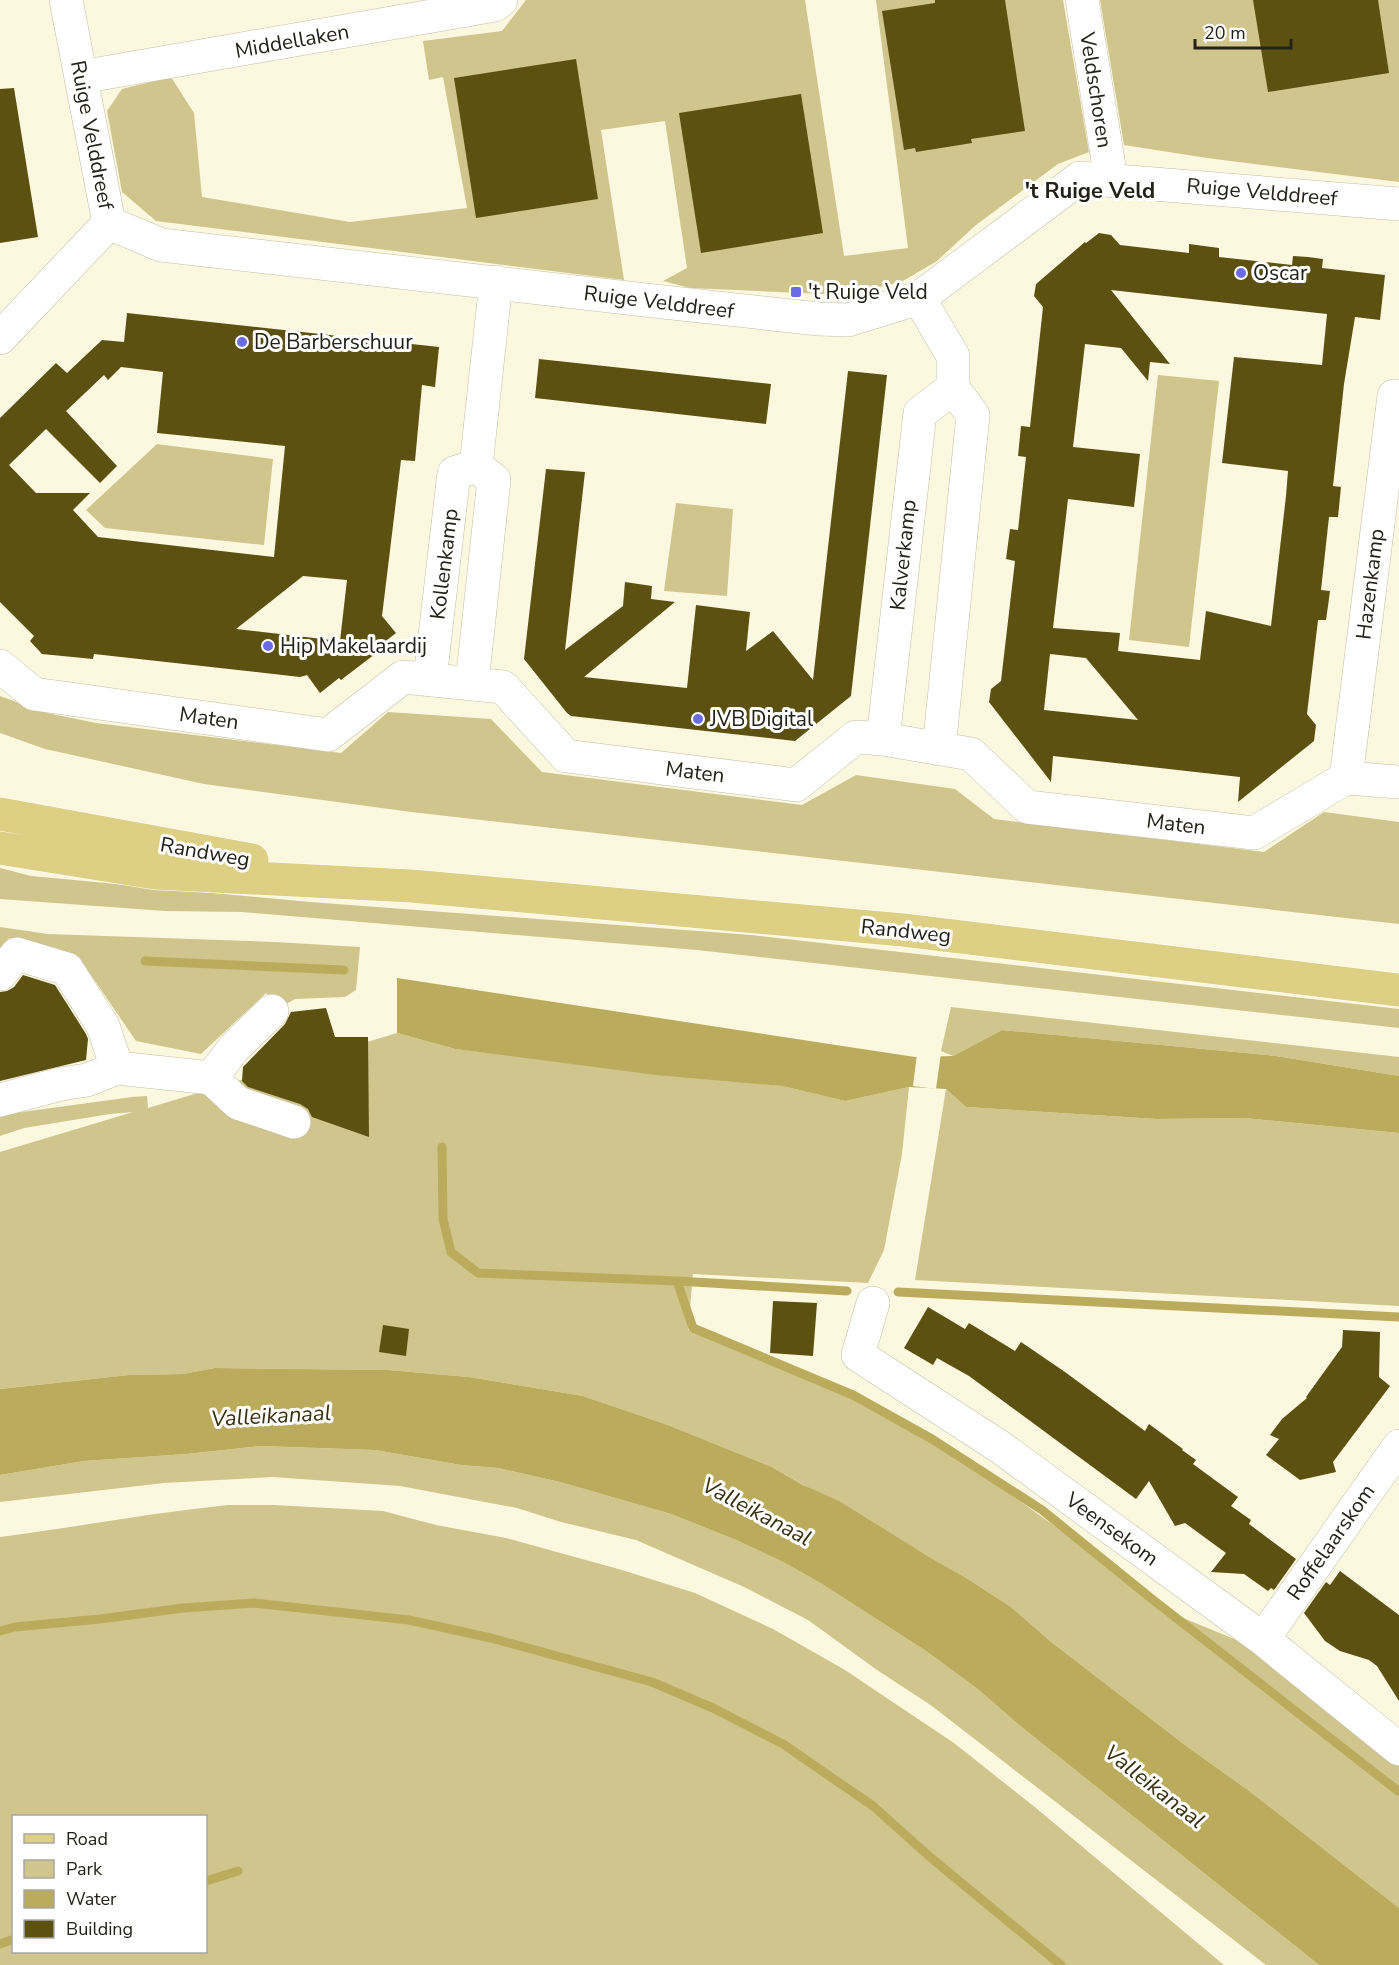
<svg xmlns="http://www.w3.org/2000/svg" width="1399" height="1965" viewBox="0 0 1399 1965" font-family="'Nunito Sans',sans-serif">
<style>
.green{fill:#d0c58d;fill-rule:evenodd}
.water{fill:#bbac5d}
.pier{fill:#fcf8df}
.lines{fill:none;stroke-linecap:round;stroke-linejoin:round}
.stream{stroke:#bbac5d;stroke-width:9}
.building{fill:#5c5111;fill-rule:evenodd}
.minor-casing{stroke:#c2bea6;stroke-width:34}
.major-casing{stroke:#fff;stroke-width:34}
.minor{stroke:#fff;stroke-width:33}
.major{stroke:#ddd084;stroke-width:33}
.poi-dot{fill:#6a6ce5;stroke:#fff;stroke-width:2}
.labels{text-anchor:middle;stroke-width:6;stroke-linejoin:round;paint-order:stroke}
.street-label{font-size:21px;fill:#232218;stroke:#fff}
.poi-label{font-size:21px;fill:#232218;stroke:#fff;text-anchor:start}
.neighbourhood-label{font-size:22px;font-weight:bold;fill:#232218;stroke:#fff}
.water-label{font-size:22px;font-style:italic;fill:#38310e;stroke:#fff}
</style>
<rect width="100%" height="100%" fill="#fcf8df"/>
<path class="green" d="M526,0h279l39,256 64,-8 -32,-248h187l26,152 -31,12 -82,61 -39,36 -36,21 -45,10 -32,2 -134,-6 -27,-7 24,-13 -22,-147 -64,9 23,150 -468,-59 -34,-29 -15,-81 15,-22 49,-12 23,36 8,84 148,25 117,-14 -24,-131 -14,3 -6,-39 79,-10z
M1100,0h299v182l-192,-24 -83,-13z
M1158,375l61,6 -30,266 -60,-7z
M157,444l116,15 -9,86 -159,-17 -19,-18z
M676,503l57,6 -6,87 -63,-5z
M0,696l47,17 49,10 245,30 47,-41 103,7 51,53 260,33 54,-30 99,14 39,30 270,33 60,-40 75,10v102l-988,-112 -207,-28 -159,-35 -45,-16z
M0,868l31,8 279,26 441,33 648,74v19l-702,-78 -455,-38 -77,-1 -165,-12z
M0,927l48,7 227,8 85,5 -4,43 -11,7 -50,2 -14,8 -15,-14 -65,61 -65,-13 -56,-82 -71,-21 -9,10z
M951,1007l448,50v19l-123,-20 -274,-26 -49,26 -12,-5z
M397,1033l58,16 327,37 63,15 64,-14 -7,67 -18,96 -16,33 -175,-9 -5,56 130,53 76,36 84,52 203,146 58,24 160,123v144l-147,-115 -67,-48 -135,-104 -39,-34 -43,-28 -196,-112 -104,-42 -85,-29 -114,-19 -81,-7 -173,-2 -32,6 -54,1 -129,14v-237l133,-40 -23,2 -86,14 -24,8v-21l132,-18 15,-1 1,12z
M946,1089l20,18 191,12 88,-1 154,15v173l-484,-26z
M260,1446l115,4 86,15 37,3 62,14 111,32 65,26 47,22 39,22 104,67 53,39 40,35 300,240h-53l-334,-259 -55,-36 -69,-50 -64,-33 -108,-47 -75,-18 -44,-14 -117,-22 -127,-9 -109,6 -164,19v-27l84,-14 103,-7z
M228,1505h46l109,6 53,14 70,13 116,32 73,23 78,36 72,41 109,73 82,65 188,157h-1224v-428c76,-10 151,-24 228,-32zM206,1816v136h-192v-136z"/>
<path class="water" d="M397,978l518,79 38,-1 49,-26 274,26 123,20v57l-154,-15 -88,1 -191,-12 -20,-18 -37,-2 -64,14 -63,-15 -126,-11 -201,-26 -58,-16z
M215,1368l173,2 81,7 114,19 85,29 104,42 31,18 36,16 87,54 42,24 43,28 39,34 135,104 67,48 147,115v57h-80l-300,-240 -40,-35 -53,-39 -104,-67 -39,-22 -47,-22 -65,-26 -111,-32 -62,-14 -37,-3 -86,-15 -115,-4 -73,8 -103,7 -84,14v-86l129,-14 54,-1z"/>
<path class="pier" d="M941,1053l-5,36 -23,-3 4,-32z"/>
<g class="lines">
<path class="stream" d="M145,961l199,9
M442,1147l1,72 8,33 27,21 199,8 16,47 160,67 79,44 110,71 110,89 246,192
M677,1281l170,10
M898,1292l501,25
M0,1631l15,-4 85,-8 83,-11 71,-5 155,17 82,18 161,44 61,26 70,36 90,62 57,51 131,108
M206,1881l32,-10
M0,1944l14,-5"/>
</g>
<path class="building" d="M935,0h70l20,131 -54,8 1,4 -56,9 -1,-4 -11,2 -22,-139 53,-8z
M1253,0h125l11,73 -121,19z
M576,59l22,140 -122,19 -22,-140z
M14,88l24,149 -38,6v-154z
M801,94l22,139 -122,20 -22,-140z
M1099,233l12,2 9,10 69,8v-9l30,4v9l73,8 1,-9 15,1 15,2 -1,9 63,7 -5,45 -25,-3 -11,67 -11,102 8,1 -3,30h-9l-8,73 9,1 -2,15 -2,14h-8l-11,94 9,11 -2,16 -76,61 2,-25 -187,-21 -2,26 -62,-80 2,-13 10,-8 14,-120 -9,-2 4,-30 8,1 8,-73 -8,-1 3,-30 9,1 13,-120 -9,-11 2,-12 49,-42 1,1zM1111,290l216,24 -5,51 -88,-8 -12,106 66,8 -2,25 -15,130 -65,-15 -6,49 -82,-9 2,-18 -67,-5 15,-129 66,8 6,-53 -67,-7 12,-103 36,4 27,33 2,-19 20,2zM1050,654l36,4 52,62 -94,-10z
M127,313l312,34 -4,40 -13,-2 -7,76 -14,-1 -19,156 14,17 -19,15 2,3 -38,29 -2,-2 -19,15 -13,-18 -7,2 -206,-23 -1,5 -51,-5 -12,-13 4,-5 -34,-34v-184l56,-55 11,10 35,-33 22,2zM121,367l42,5 -6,61 128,13 -11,111 -176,-20 -25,-27 17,-17h-54l-27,-28 37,-36 54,54 17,-17 -51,-55 38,-36 4,5zM303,576l44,4 -7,61 -104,-12z
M539,359l232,25 -5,40 -231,-26z
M848,371l39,4 -36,321 -56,45 -224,-25 -4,-3 -43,-54 22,-190 39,3 -20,178 58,-44 2,-24 27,4 -1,13 24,3 -91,75 103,11 9,-83 54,7 -4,39 27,-20 40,49z
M23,975l32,10 31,49 2,5 -2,21 -86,21v-89l7,-1 7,-4z
M326,1008l9,29h33l1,100 -57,-20 -4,-8 -8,-5 -52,-17 -6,-6 1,-14 42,-43 6,-12z
M773,1301l44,2 -4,53 -43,-3z
M928,1307l37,22 4,-6 46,28 6,-9 44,30 80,59 4,-7 34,25 -1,1 14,10 -3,4 45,33 -7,9 20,14 -2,4 47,35 -22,31 -3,-2 -3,3 -24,-17 -33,-2 15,-19 -41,-30 -10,3 -26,-45 -13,18 -167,-123 -32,-18 -4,7 -29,-17z
M383,1325l26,4 -3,27 -27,-4z
M1343,1330l37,2 -1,45 11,9 -57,76 3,10 -36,8 -34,-25 13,-16 -9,-4 12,-16 25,-21 -1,-1 36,-50z
M1340,1571l59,44v86l-22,-35 -8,-6 -29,-9 -15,-10 -21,-28 22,-31 4,3z"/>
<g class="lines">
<defs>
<path id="minor" d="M66,0l43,223 52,22 493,56 165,18 29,1 71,-22 161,-120 319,26
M1082,0l29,179
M81,77l414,-72 6,-5
M919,298l34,58v32l20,27 -34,334
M0,338l109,-115
M476,466l20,-184
M0,666l34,28 294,41 75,-58 100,10 63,69 230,29 60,-48 27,2 88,15 56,53 227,26 92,-55 53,4
M430,679l24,-206 22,-7
M472,683l22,-203 -18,-14
M883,739l37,-326 33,-25
M1346,778l48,-382h5
M0,974l17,-20 50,15 36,57 14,42
M211,1078l27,25 56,19
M0,1100l61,-16 26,-4 30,-12 94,10 23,-30 38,-37
M873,1303l-15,52 142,92 263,192 136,110
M1263,1639l136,-193"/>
<path id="major" d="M0,814l252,46
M0,848l155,25 256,13 492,44 496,60"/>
</defs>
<use href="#minor" class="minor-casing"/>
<use href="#major" class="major-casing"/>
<use href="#minor" class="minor"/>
<use href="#major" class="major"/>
</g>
<g class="poi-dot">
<circle cx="1241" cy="273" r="6"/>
<rect x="790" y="286" width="12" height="12" rx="3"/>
<circle cx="242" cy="342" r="6"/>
<circle cx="268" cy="646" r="6"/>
<circle cx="698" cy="719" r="6"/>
</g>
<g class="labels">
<g class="street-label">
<text transform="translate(292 41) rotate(-10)" y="7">Middellaken</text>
<text transform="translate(1096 90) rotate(81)" y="7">Veldschoren</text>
<text transform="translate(92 135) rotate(79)" y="7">Ruige Velddreef</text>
<text transform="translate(1262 192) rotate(5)" y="7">Ruige Velddreef</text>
<text transform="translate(659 302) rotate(7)" y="7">Ruige Velddreef</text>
<text transform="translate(903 555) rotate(-84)" y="7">Kalverkamp</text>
<text transform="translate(444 564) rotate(-83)" y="7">Kollenkamp</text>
<text transform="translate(1370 584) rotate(-83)" y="7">Hazenkamp</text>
<text transform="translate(209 718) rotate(8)" y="7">Maten</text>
<text transform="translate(695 772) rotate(7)" y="7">Maten</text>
<text transform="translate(1176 824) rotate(7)" y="7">Maten</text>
<text transform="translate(205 852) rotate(10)" y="7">Randweg</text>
<text transform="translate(906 931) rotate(6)" y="7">Randweg</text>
<text transform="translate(1112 1529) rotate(36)" y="7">Veensekom</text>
<text transform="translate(1331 1542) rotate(-55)" y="7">Roffelaarskom</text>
</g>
<g class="poi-label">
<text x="1253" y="280">Oscar</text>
<text x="808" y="299">'t Ruige Veld</text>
<text x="254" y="349">De Barberschuur</text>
<text x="280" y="653">Hip Makelaardij</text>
<text x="710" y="726">JVB Digital</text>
</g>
<g class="neighbourhood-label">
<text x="1090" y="198">'t Ruige Veld</text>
</g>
<g class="water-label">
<text transform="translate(271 1415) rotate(-3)" y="8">Valleikanaal</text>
<text transform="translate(757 1511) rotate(28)" y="8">Valleikanaal</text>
<text transform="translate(1155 1786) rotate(38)" y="8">Valleikanaal</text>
</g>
</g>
<rect x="12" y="1815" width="195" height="138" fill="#ffffff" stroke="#a7a7a3" stroke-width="1.5"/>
<rect x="24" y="1834" width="30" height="9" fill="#ddd084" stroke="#a7a7a3" stroke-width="1.5"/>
<text x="66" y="1845" font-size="18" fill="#232218">Road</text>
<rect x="24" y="1860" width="30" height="18" fill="#d0c58d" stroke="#a7a7a3" stroke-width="1.5"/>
<text x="66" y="1875" font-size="18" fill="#232218">Park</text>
<rect x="24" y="1890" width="30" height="18" fill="#bbac5d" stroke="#a7a7a3" stroke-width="1.5"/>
<text x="66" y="1905" font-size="18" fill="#232218">Water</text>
<rect x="24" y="1920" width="30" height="18" fill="#5c5111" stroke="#a7a7a3" stroke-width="1.5"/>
<text x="66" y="1935" font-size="18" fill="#232218">Building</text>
<path d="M1195 39v9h96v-9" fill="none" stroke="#232218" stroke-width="3"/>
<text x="1204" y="39" font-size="18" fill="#232218" stroke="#ffffff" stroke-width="4.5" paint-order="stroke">20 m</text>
</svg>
